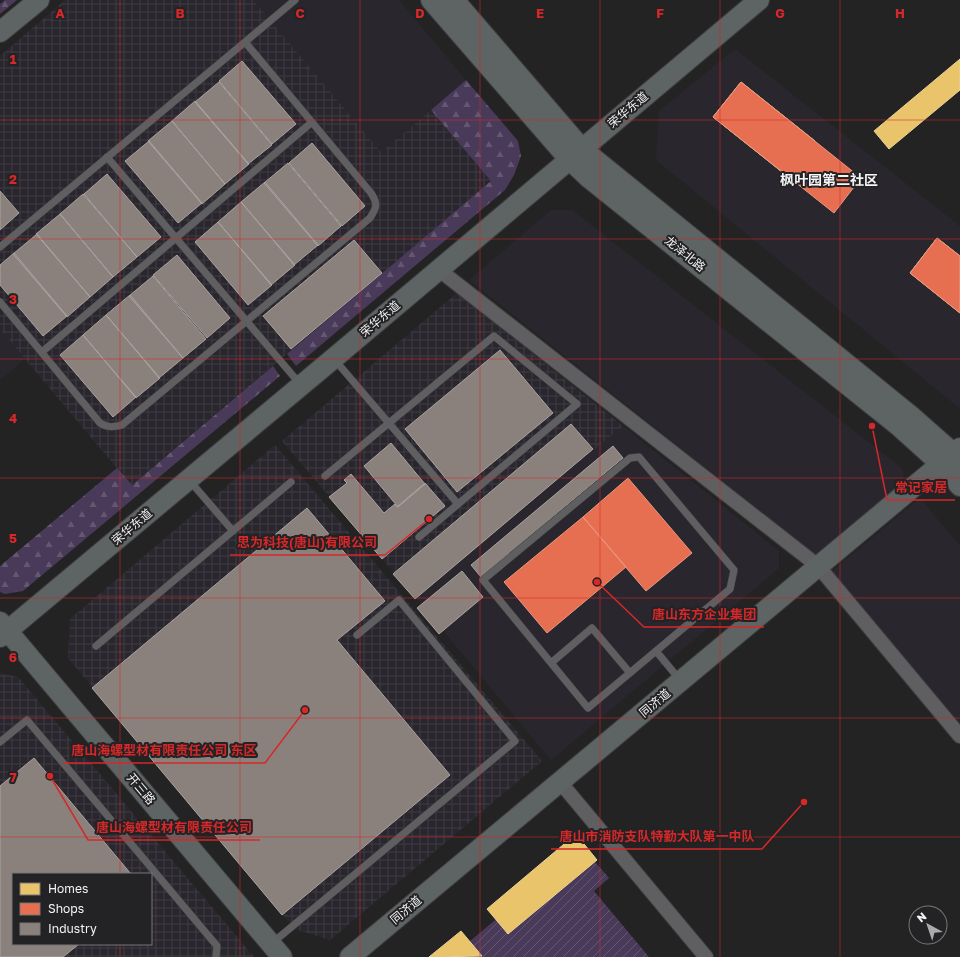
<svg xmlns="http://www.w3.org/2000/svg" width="960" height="957" viewBox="0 0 960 957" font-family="'Golos Text','Noto Sans SC',sans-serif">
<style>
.built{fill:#2a262e}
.industrial{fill:url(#industrial-grid);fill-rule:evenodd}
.forest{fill:url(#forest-firs)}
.garden{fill:url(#garden-furrows)}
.homes{fill:#e9c46a;stroke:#ecd294}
.shops{fill:#e76f51;stroke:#eb9782}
.industry{fill:#8a817c;stroke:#aaa3a0}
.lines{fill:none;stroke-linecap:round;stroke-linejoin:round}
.lane-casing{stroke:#3f3e3f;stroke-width:8}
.street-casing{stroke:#3f3e3f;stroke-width:16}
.secondary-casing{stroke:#3f3e3f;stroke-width:22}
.lane{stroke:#5f5e60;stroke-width:7}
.street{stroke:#5f5e60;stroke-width:14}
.secondary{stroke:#5e6363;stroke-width:20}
.grid{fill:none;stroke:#d62828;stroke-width:1;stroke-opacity:0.55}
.labels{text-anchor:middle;stroke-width:4;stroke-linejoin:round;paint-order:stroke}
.street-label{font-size:12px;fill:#f4f3f5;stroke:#232225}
.quarter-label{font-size:14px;font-weight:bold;fill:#f4f3f5;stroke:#232225}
.grid-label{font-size:13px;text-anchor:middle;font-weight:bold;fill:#d62828;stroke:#232225;stroke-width:4;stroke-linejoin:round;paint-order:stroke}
.leader{fill:none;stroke:#d62828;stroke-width:1.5}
.callout-dot{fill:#d62828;stroke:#232225;stroke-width:1.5}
.callout-label{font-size:13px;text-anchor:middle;font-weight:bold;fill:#d62828;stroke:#232225;stroke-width:4;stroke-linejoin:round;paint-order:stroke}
</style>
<defs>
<pattern id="industrial-grid" width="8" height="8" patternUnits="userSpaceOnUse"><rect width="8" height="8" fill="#2a262e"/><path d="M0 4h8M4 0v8" fill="none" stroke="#3f3b43"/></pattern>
<pattern id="forest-firs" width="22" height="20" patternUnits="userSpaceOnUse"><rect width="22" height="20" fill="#4a3a5a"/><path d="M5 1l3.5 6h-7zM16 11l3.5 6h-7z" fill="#655772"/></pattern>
<pattern id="garden-furrows" width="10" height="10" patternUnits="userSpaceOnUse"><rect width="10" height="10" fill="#4a3a5a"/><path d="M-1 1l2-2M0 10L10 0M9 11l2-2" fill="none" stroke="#655772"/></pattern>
</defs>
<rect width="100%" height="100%" fill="#232324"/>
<path class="built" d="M253,0h146l67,80 -85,72z
M735,49l225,177v181h-2l-302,-247 3,-49z
M551,210h21l331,259 1,15 -88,71 -347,-275z
M0,329l25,30 -25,21z
M623,426l156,125v17l-228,192 -136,-163z
M920,498l40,48v180l-129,-154z"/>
<path class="industrial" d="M65,0h188l128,152 50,-42 61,71 -361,304 -131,-156v-273z
M457,293l166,133 -208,171 -133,-156z
M275,445l267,316 -212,179 -35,-11 -227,-271 2,-39z
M0,673l18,4 236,280h-254zM13,874h138v70h-138z"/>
<path class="forest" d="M5,0h12l-17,14v-10z
M466,80l52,61 3,15 -7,19 -9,15 -209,176 -9,-12 204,-173 -60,-71z
M273,366l7,10 -257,215 -18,3 -5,-2v-26l117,-98 15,17z"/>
<path class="garden" d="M582,847l27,31 -15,13 55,66h-198z"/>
<path class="homes" d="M960,59v31l-71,59 -15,-18z
M741,82l74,59 -28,35 -74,-59z
M937,238l23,18v57l-50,-40z
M576,834l21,26 -89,74 -21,-25z
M461,931l21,25 -53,1z"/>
<path class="shops" d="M741,82l120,96 -27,35 -121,-96z
M937,238l23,18v57l-50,-40z
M628,478l64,75 -46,38 -63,-74z
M583,517l43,50 -79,66 -43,-51z"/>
<path class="industry" d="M242,61l54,63 -24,20 -53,-63z
M219,82l53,63 -24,19 -53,-62z
M195,101l54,63 -24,20 -53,-63z
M172,121l53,63 -23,20 -54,-63z
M149,141l53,62 -24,20 -53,-62z
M312,143l53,63 -23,20 -53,-63z
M288,163l53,63 -23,20 -54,-63z
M107,174l54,63 -24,20 -53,-63z
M265,182l53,63 -24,20 -53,-63z
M0,191l19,22 -19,17z
M83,194l54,63 -24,20 -53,-63z
M241,202l54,63 -24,20 -53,-63z
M60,214l53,63 -23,20 -54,-63z
M218,222l54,63 -24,20 -53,-63z
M37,234l53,63 -23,20 -54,-63z
M354,240l28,33 -91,76 -28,-33z
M14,253l53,63 -24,20 -43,-51v-20z
M177,255l53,63 -23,20 -54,-63z
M153,276l53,63 -23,19 -54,-62z
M130,295l53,63 -24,20 -53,-63z
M106,315l54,63 -24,20 -53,-63z
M83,335l53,62 -23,20 -53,-62z
M500,350l53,63 -96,79 -52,-63z
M571,424l22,25 -178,150 -22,-25z
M391,443l34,41 -27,23 -34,-41z
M613,446l10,12 -142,119 -10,-12z
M351,474l33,39 11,-9 2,3 28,-24 20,23 -63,53 -53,-62 18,-14 -3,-3z
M307,508l78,93 -48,39 113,135 -168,140 -190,-227z
M462,571l21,26 -44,37 -22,-26z
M34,758l97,116h-118v70h66l-16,13h-63v-171z"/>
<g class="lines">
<defs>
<path id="lane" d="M245,42l50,-42
M107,157l193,227
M0,247l245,-205 126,151c7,11 6,14 -1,25l-248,207c-9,2 -14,3 -22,-2l-100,-121
M42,352l270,-230
M334,359l124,145
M639,457l95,113 -4,19 -142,119 -105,-128 147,-122z
M325,476l169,-140 83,68 -158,133
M189,480l44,51
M96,646l195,-164
M656,651l24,29
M551,663l41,-35 38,45
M0,742l27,-22 190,226 -1,11
M271,944l244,-203 -116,-141 -42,35"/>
<path id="street" d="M438,269l380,297 142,170
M560,782l146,175"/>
<path id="secondary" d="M431,0l138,159 20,19 311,249 41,37 19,22
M454,0l128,149 329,267 43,38 6,7
M0,32l39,-32
M0,622l282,335
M0,637l334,-279 425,-358
M350,957l610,-509"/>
</defs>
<use href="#lane" class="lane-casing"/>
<use href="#street" class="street-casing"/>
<use href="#secondary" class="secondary-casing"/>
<use href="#lane" class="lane"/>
<use href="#street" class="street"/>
<use href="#secondary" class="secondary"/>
</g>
<path class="grid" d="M120,0v874M240,0v957M360,0v957M480,0v957M600,0v957M720,0v957M840,0v957M0,120h960M0,239h960M0,359h960M0,478h960M0,598h960M0,718h960M0,837h960M120,944v13"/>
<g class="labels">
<g class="street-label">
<text transform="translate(628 110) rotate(-40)" y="4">荣华东道</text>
<text transform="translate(685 254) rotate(39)" y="4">龙泽北路</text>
<text transform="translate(380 319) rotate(-40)" y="4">荣华东道</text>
<text transform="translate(132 527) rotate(-40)" y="4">荣华东道</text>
<text transform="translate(655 703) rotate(-40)" y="4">同济道</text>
<text transform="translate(141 789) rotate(50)" y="4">开三路</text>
<text transform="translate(406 910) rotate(-40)" y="4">同济道</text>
</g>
<g class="quarter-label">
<text x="829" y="185">枫叶园第二社区</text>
</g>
</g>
<g class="grid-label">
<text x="60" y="18">A</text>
<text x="180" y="18">B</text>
<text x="300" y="18">C</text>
<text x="420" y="18">D</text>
<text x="540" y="18">E</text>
<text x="660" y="18">F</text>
<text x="780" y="18">G</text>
<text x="900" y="18">H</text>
<text x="13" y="64">1</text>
<text x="13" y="184">2</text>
<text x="13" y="304">3</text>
<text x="13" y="423">4</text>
<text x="13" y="543">5</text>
<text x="13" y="662">6</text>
<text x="13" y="782">7</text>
</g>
<path class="leader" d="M872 426L887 500H955M429 519L385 555H230M597 582L644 627H764M305 710L265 763H63M50 776L88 840H260M804 802L762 849H551"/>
<g class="callout-dot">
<circle cx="872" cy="426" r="4"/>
<circle cx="429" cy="519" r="4"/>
<circle cx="597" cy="582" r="4"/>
<circle cx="305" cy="710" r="4"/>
<circle cx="50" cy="776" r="4"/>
<circle cx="804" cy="802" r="4"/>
</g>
<g class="callout-label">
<text x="921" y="492">常记家居</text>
<text x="307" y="547">思为科技(唐山)有限公司</text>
<text x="704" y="619">唐山东方企业集团</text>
<text x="164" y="755">唐山海螺型材有限责任公司 东区</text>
<text x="174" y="832">唐山海螺型材有限责任公司</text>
<text x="657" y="841">唐山市消防支队特勤大队第一中队</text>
</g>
<rect x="12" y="873" width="140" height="72" fill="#232225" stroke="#777678"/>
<rect x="20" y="883" width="20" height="12" fill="#e9c46a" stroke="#777678"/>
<text x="48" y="893" font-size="12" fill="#f4f3f5">Homes</text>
<rect x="20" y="903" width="20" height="12" fill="#e76f51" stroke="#777678"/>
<text x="48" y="913" font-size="12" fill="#f4f3f5">Shops</text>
<rect x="20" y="923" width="20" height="12" fill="#8a817c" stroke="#777678"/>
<text x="48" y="933" font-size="12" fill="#f4f3f5">Industry</text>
<g transform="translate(928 925) rotate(320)"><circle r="19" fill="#232225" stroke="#777678"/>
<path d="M0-3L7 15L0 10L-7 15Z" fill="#abaaac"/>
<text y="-6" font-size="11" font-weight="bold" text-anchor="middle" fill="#f4f3f5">N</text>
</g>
</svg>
